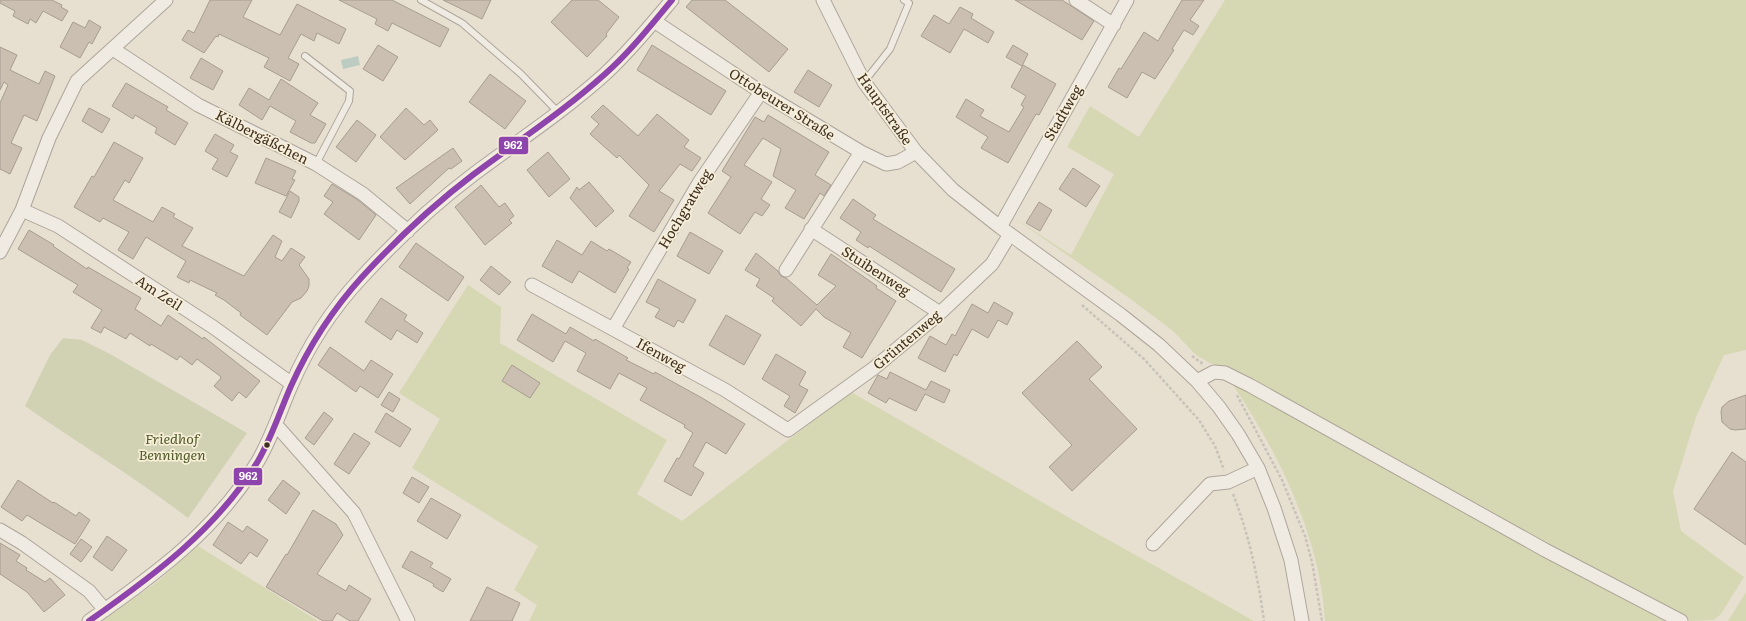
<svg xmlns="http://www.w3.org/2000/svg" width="1746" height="621" viewBox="0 0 1746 621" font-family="Literata,serif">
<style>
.green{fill:#d6d7b3}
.cemetery{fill:#d1d1b3}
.water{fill:#bcccc2}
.building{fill:#cbbfb2;stroke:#a89c90}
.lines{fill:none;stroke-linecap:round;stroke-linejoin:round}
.lane-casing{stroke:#ada599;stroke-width:8}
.street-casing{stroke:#ada599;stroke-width:15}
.path{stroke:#c8c2b9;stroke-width:2.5;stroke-dasharray:3 2;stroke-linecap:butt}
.lane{stroke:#efebe3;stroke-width:6}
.street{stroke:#efebe3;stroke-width:13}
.bus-1-casing{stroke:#f7eed8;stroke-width:9}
.bus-1{stroke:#8e44ad;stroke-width:6}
.bus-dot{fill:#3d2e20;stroke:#f7eed8;stroke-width:1.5}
.labels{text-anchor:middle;stroke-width:3.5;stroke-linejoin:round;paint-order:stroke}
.street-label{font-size:14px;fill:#3d2e20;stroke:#f7eed8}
.park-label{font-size:14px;font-style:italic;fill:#4d5a26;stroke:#f7eed8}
.line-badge{stroke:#f7eed8;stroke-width:1.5}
.badge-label{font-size:11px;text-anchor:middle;font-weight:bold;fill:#fff}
</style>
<rect width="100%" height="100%" fill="#e7e0d1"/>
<path class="green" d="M1225,0h521v350l-22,5 -28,62 -23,74 8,40 63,46 -23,37 -7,6 -23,1 -74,-37 -391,-216 -16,-5 -14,-8 -23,-24 -41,-31 -118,-82 57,37 43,-81 -47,-27 23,-41 49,31z
M468,285l33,22 -1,36 167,97 -30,54 45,27 169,-129 236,136 167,93h-725l8,-16 -23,-15 24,-44 -126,-78 28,-49 -41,-26z
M1234,383l438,238h-347c-5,-84 -46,-167 -92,-236z
M198,546l5,3 115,72h-216l55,-39z
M1746,592v29h-18z"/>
<path class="cemetery" d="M63,338l19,2 28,14 137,79 -59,85c-52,-40 -109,-74 -163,-112l25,-51z"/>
<path class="water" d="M358,56l2,9 -17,4 -2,-9z"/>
<path class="building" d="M0,0h52l10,5 -1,2 7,4 -6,10 -19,-10 -7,12 -6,-4 -2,5 -15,-8 2,-5 -15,-8z
M210,0h42l-9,17 37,18 17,-31 49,25 -7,15 -22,-11 -3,8 -13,-7 -13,24 11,6 -9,17 -26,-14 5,-9 -50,-24 -1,3 -2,-1 -12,17 -22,-13 6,-10 6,3z
M339,0h53l57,29 -9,18 -48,-24 -4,8 -13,-7 2,-5z
M443,0h48l-9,19z
M572,0h26l21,17 -13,17 1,2 -20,21 -36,-35z
M692,0h33l63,49 -19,23 -83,-65z
M1015,0h47l32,21 -12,19z
M1182,0h22l-14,20 9,6 -6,9 -9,-5 -12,19 2,1 -19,29 -13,-7 -15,26 -19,-11 11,-19 2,1 23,-37 14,9z
M960,7l13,7 -2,4 23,14 -6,11 -24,-14 -14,24 -29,-17 13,-21 15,9z
M89,20l12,7 -9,17 -3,-2 -9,16 -20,-11 13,-25 12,6z
M378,45l20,12 -15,24 -20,-12z
M652,45l74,46 -15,24 -74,-45z
M1013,45l15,9 -6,12 -16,-9z
M0,47l17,8 -7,15 29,14 6,-13 10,5 -18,45 -13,-6 -13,28 11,5 -12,26 -10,-5v-66l8,-18 -4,-3 -4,8z
M201,58l22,13 -10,19 -23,-12z
M1023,65l33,19 -17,31 -3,-1 -28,49 -27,-15 7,-11 -32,-20 10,-18 18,11 -4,6 29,16 15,-25 -3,-2 5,-9 -15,-9z
M808,70l24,15 -13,22 -25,-15z
M490,74l36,27 -21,28 -36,-27z
M281,79l37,24 -8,12 16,9 -11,19h-4l-21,-11 6,-11 -26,-15 -8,14 -23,-15 10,-17 20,12z
M126,83l42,24 -2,3 22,13 -13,22 -20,-12 2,-5 -22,-13 -2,4 -21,-13z
M603,105l35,31 19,-22 32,26 -5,7 17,11 -9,13 -12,-7 -21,27 15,9 -20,32 -25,-16 20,-31 -30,-30 -2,3 -27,-24 9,-10 -8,-7z
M89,108l21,11 -8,14 -20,-12z
M406,108l18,17 6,-5 8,10 -33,30 -25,-23z
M768,115l61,37 -14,23 16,10 -7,11 -4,-3 -16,26 -19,-11 11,-18 -23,-14 8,-27 -18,-11 -19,27 28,17 -11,17 9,6 -8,11 -7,-4 -15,22 -32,-21 23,-36 -9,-6 33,-54 9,5z
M357,120l19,15 -20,27 -20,-15z
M215,134l19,11 -4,7 8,4 -11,21 -15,-8 6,-10 -13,-8z
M114,142l29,16 -14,25 -4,-3 -12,20 40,22 9,-15 13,7 -2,3 20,11 -11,18 62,30 29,-41 9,6 -7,16 7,4 9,-13 14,9 -6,8 10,14v7l-2,5 -6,7 -9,4 -25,33 -27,-20 1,-2 -17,-13 -9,-5 2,-2 -27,-13 -1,3 -12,-6 9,-16 -40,-24 -13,22 -15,-9 11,-18 -26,-14 -3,4 -26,-15 18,-31 2,1z
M453,148l9,13 -11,8 -2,-1 -39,36 -14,-16z
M548,152l22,27 -21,18 -22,-27z
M266,158l30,13 -4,8 3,1 -9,16 -31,-13z
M1073,168l27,18 -14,21 -27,-18z
M589,182l25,29 -18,16 -26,-29 7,-11 2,3z
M332,184l26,16 18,15 -17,25 -35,-26 9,-12 -9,-6z
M481,185l18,22 6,-4 9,13 -5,4 3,3 -27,22 -30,-38z
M290,191l9,6v4l-8,17 -12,-6z
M853,199l23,16 -3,4 82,50 -14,23 -72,-46 -1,2 -12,-8 5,-8 -21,-14z
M1039,202l13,8 -12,21 -14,-8z
M29,230l25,15 -1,1 34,23 1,-2 53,31 -6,11 26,17 7,-11 35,24 1,-2 56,44 -14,17 -7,-6 -7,9 -18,-15 7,-8 -1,-2 -23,-17 -5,6 -12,-9 -3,4 -26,-16 -1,2 -20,-13 -4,6 -22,-12 -3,6 -10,-5 11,-18 -29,-18 5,-7 -60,-36z
M690,232l33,19 -14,23 -32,-18z
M557,240l25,15 9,-14 16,10 2,-2 22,13 -4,6 2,1 -14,24 -36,-22 -7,12 -30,-17z
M416,243l48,34 -16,24 -49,-34z
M756,253l22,18 3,5 5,2 31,27 19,-19 -18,-11 13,-21 46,32 -1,2 20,13 -34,57 -19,-11 8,-14 -27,-16 -8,-8 -15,17 -29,-25 2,-3 -18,-12 4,-7 -15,-9z
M491,266l20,16 -12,13 -19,-15z
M658,279l38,21 -13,23 -5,-3 -4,7 -19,-10 5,-8 -14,-7z
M381,298l26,17 -3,5 19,13 -6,10 -20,-13 -6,10 -26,-18z
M994,302l19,11 -6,12 -9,-5 -10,18 -16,-9 -15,27 -3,-2 -9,18 -27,-14 12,-22 16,9 6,-11 3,2 17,-32 16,9z
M532,314l34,20 4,-7 24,14 1,-2 33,19 -2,2 28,14 1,-2 47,26 43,26 -19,30 -20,-12 -13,24 11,7 -13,23 -27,-15 13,-23 2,1 14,-26 -9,-6 1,-2 -45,-25 7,-12 -28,-15 -9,16 -33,-18 9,-18 -21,-12 -12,21 -36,-22z
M726,315l35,20 -17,30 -35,-20z
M1077,341l25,26 -13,12 48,50 -65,62 -23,-24 23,-22 -50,-52z
M330,347l34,24 7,-11 22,14 -15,24 -18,-12 -4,6 -38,-27z
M776,354l30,18 -7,13 9,5 -13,23 -11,-7 6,-10 -28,-17z
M512,365l28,18 -10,15 -28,-17z
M890,372l36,18 5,-9 19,9 -6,13 -19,-9 -9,17 -27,-13 -3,5 -18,-10 10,-18 9,4z
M389,392l11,7 -7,13 -12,-7z
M1746,395v34l-11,1 -5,-1 -8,-7 -1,-10 1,-5 7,-6z
M324,412l9,7 -19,26 -9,-7z
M386,413l25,16 -11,18 -25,-15z
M354,433l16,10 -21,31 -15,-10z
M1732,452l14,10v83l-52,-36z
M412,477l17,10 -10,16 -16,-10z
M18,480l35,23 1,-1 22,14 3,-4 11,8 -15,24 -48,-29 -5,6 -21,-14z
M283,480l17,13 -14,21 -18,-14z
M431,498l30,17 -14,24 -30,-18z
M313,510l23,14 7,11 -26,39 29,17 3,-6 22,14 -13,22h-8l-13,-8 -5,8h-9l-57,-34 20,-33 1,1z
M228,522l15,10 4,-6 21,14 -11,17 -7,-5 -9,12 -28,-19z
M107,536l20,14 -15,21 -19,-14z
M81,539l11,8 -11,15 -11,-8z
M0,543l20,12 -4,6 11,7 -1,2 19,12 5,-4 15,17 -21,17 -17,-20 -27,-18z
M411,551l22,12 -3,4 21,12 -8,13 -10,-6 1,-2 -32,-17z
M487,587l33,16 -8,18h-42z"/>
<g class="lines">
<defs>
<path id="lane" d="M421,0l41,23 59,51 37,38
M305,56l45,35 -1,10 -33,63
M864,82l26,-33 19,-46 -5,-3"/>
<path id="street" d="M823,0l41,82 52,70 37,38 47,37 121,88 38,30 38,36 22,26 19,27 20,34 16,40 17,52 11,61
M1076,0l38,25
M654,21l107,71 100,60 25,12 12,-2 18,-10
M113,49l85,56 118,59 47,30 45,37
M22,210l36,16 155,101 79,57
M1000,227l127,-227
M811,229l129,84
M0,252l22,-42 27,-72 28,-57 89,-81
M786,270l75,-118
M532,285l193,105 63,40 86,-62 66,-55 52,-49 18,-30
M613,329l86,-146 62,-91
M1197,381l17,-9 11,1 26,13 294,164 136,71
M276,425l78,88 54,108
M0,530l22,13 67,48 16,19
M1153,544l57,-60 18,-2 30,-14
M89,621c65,-46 127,-90 169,-160 14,-24 22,-50 33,-75 17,-40 42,-78 71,-109 34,-37 72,-73 112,-103 44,-33 90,-63 131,-100 24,-22 46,-49 67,-74"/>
</defs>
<use href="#lane" class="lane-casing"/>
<use href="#street" class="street-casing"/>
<path class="path" d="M1082,305l62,54 55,61 16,26 9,24
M1192,356l11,8
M1237,395l45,85 23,56 7,26 10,59
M1233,494c16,41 25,83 31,127"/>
<use href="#lane" class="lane"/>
<use href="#street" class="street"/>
<defs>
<path id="bus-1" d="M89,621c64,-45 128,-92 169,-160 14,-24 22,-50 33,-75 18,-40 42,-77 71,-109 34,-37 71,-72 112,-103 44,-33 90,-63 131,-100 25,-22 46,-49 67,-74"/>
</defs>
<use href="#bus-1" class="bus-1-casing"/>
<use href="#bus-1" class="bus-1"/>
</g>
<circle class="bus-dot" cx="267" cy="445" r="3.5"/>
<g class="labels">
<g class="street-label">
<text transform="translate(782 104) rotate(32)" y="5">Ottobeurer Straße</text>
<text transform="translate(885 109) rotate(55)" y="5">Hauptstraße</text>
<text transform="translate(1063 113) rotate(-60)" y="5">Stadtweg</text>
<text transform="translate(262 137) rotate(27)" y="5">Kälbergäßchen</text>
<text transform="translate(685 209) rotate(-59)" y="5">Hochgratweg</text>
<text transform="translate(876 271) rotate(33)" y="5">Stuibenweg</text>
<text transform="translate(159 293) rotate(33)" y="5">Am Zeil</text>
<text transform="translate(907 340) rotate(-40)" y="5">Grüntenweg</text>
<text transform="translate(661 355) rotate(29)" y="5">Ifenweg</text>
</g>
<g class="park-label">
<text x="172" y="444">Friedhof<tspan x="172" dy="16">Benningen</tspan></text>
</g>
</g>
<g class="line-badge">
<rect x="498" y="136" width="31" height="19" rx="4" fill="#8e44ad"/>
<rect x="233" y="467" width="30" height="19" rx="4" fill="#8e44ad"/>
</g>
<g class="badge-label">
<text x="513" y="149">962</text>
<text x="248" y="480">962</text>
</g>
</svg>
